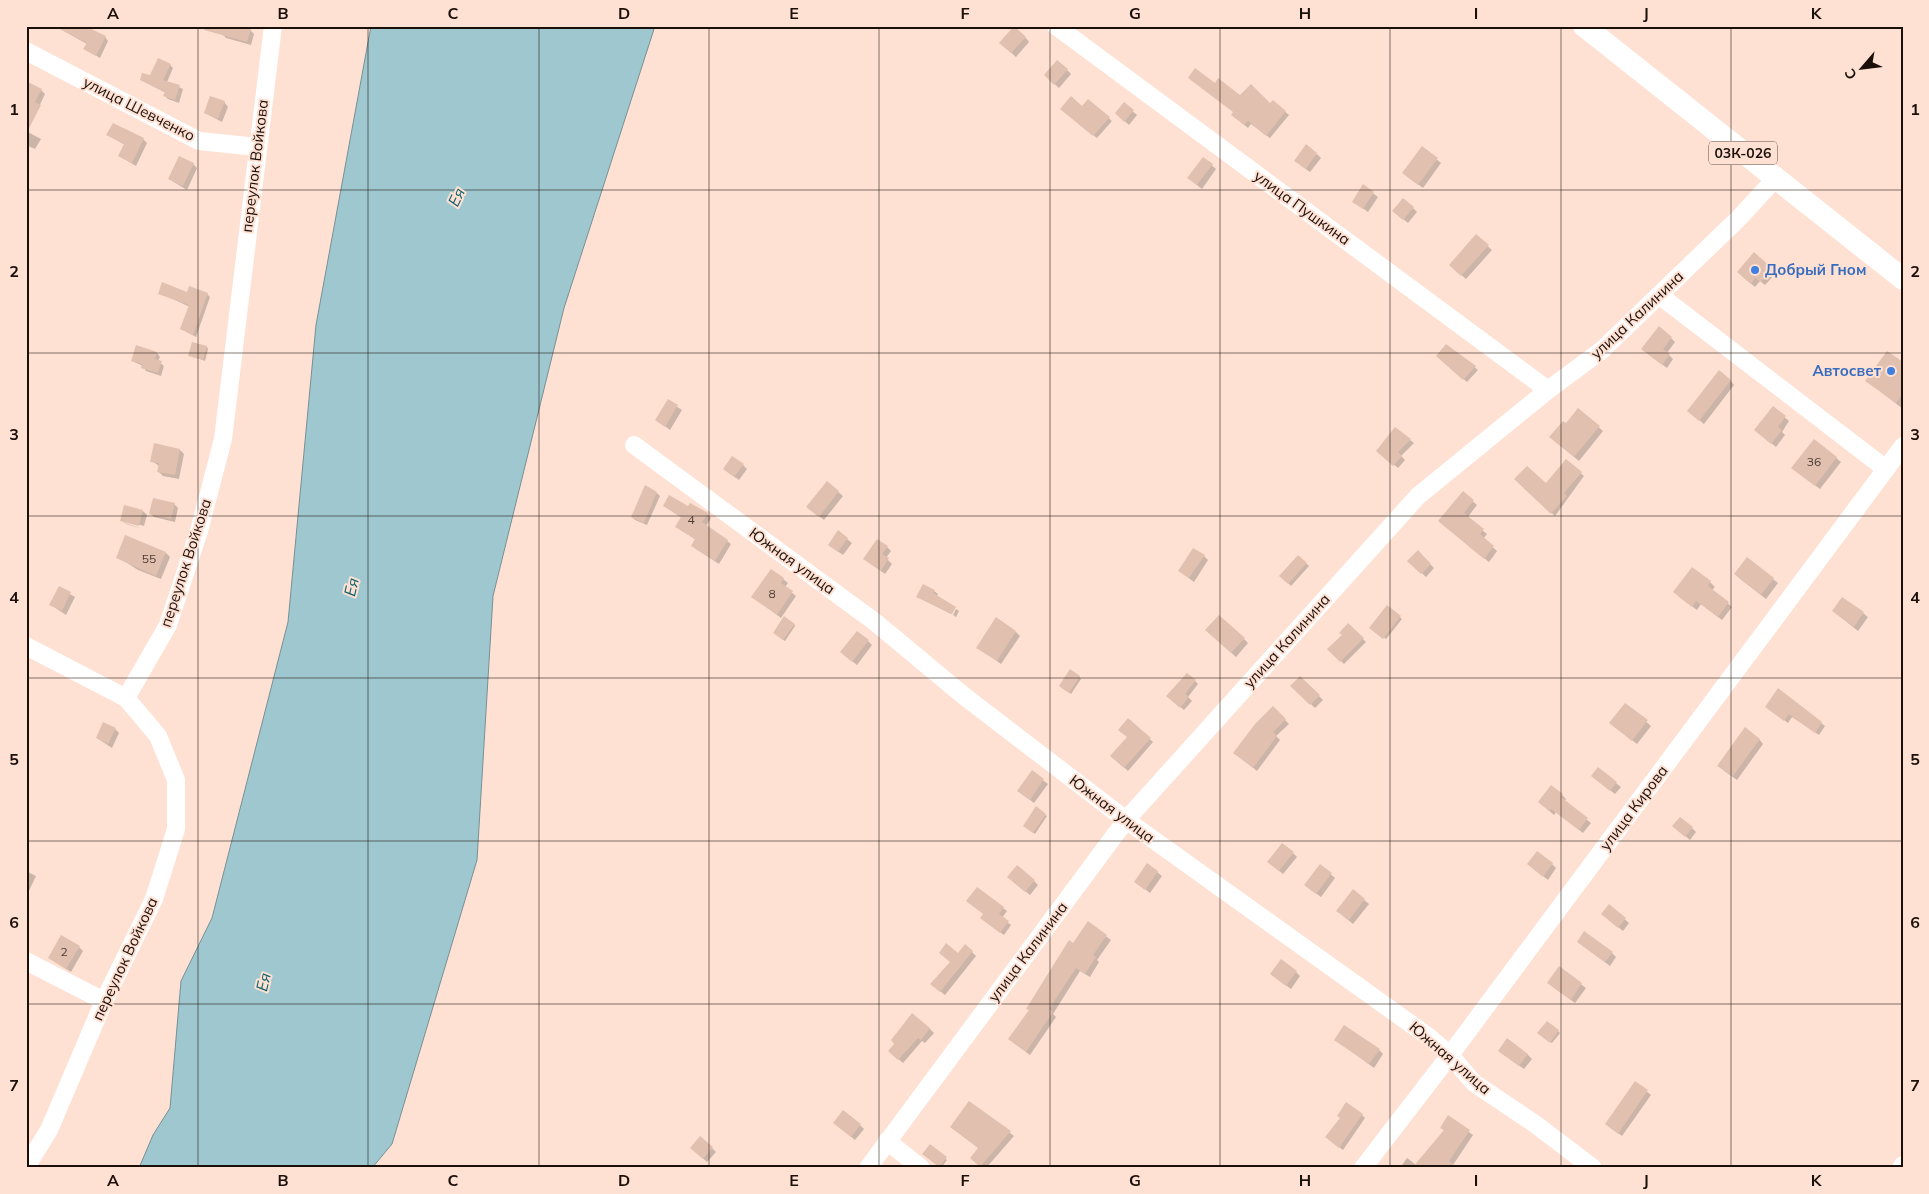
<svg xmlns="http://www.w3.org/2000/svg" width="1929" height="1194" viewBox="0 0 1929 1194" font-family="Mulish,sans-serif">
<style>
.water{fill:#9fc7cf;stroke:#779094}
.shadow{fill:#0003}
.building{fill:#e1c0af}
.lines{fill:none;stroke-linecap:round;stroke-linejoin:round}
.minor{stroke:#fff;stroke-width:18}
.major{stroke:#fff;stroke-width:22}
.grid{fill:none;stroke:#1b0f0a;stroke-width:1;stroke-opacity:0.55}
.shop-dot{fill:#3f7fe0;stroke:#fee1d3;stroke-width:2}
.labels{text-anchor:middle;stroke-width:4;stroke-linejoin:round;paint-order:stroke}
.number-label{font-size:12px;fill:#4c3b33}
.shield{fill:#fee1d3;stroke:#5f4e46;stroke-width:1}
.shield-label{font-size:14px;font-weight:bold;fill:#1b0f0a}
.street-label{font-size:15px;fill:#1b0f0a;stroke:#fee1d3}
.shop-label{font-size:15px;font-weight:bold;fill:#366cbe;stroke:#fee1d3;text-anchor:start}
.water-label{font-size:16px;font-style:italic;fill:#0b606c;stroke:#fee1d3}
.neatline{fill:none;stroke:#1b0f0a;stroke-width:2}
.grid-label{font-size:16px;text-anchor:middle;font-weight:bold;fill:#1b0f0a}
</style>
<rect width="100%" height="100%" fill="#fee1d3"/>
<path class="water" d="M371,26h284l-91,282 -71,288 -16,264 -85,284 -20,24h-233l14,-33 17,-27 11,-127 31,-63 76,-296 28,-297z"/>
<path class="shadow" d="M55,26l50,11 3,4 -8,17 -15,-9 2,-5z
M250,30l4,4 -3,11 -25,-7 -4,-4z
M1025,37l4,5 -13,15 -11,-10z
M170,65l3,3 -6,14 16,7 -4,14 -11,-4 -3,-3 1,-3 -25,-13z
M1067,70l4,4 -12,14 -10,-9z
M1215,84l25,12 30,9 3,-3 16,13 -19,23 -19,-14 -3,4 -12,-10 -2,-6z
M41,90l4,4 -9,19 -10,-4z
M1088,101l24,20 -15,17 -32,-26 17,-4z
M224,102l4,5 -6,15 -17,-9z
M1124,104l13,11 -8,10 -9,-8z
M26,131l15,8 -6,10 -9,-4z
M108,135l35,4 4,4 -11,23 -17,-10 6,-11z
M1423,148l18,15 -18,25 -15,-11z
M1317,154l4,4 -11,14 -10,-7z
M1203,158l13,11 -14,20 -9,-7z
M193,164l4,4 -10,22 -18,-11z
M1363,186l15,11 -10,15 -15,-11z
M1413,208l4,4 -9,11 -10,-8z
M1476,236l16,14 -26,29 -16,-14z
M1754,254l22,19 -11,12 -5,-4 -5,6 -12,-10z
M160,293l47,1 3,3 -14,40 -15,-8 9,-22z
M1671,338l4,4 -8,11 6,6 -6,9 -20,-15z
M1447,345l31,25 -11,12 -29,-26z
M207,347l1,2 -3,12 -15,-6z
M157,353l3,4 -2,4 6,5 -3,10 -15,-5 -3,-5 -11,-5z
M1903,364v45l-36,-28z
M1730,380l4,5 -30,39 -11,-9z
M668,401l14,9 -12,20 -13,-10z
M1773,408l16,13 -7,11 3,3 -9,12 -16,-13z
M1578,410l25,21 -24,30 -24,-20z
M1410,440l4,3 -13,13 4,4 -7,8 -17,-14z
M1814,440l27,22 -21,27 -23,-17z
M180,450l4,4 -5,25 -16,-3 -4,-4v-6l-7,-5z
M1566,461l18,15 -29,40 -39,-37 30,6z
M743,465l4,4 -8,11 -10,-7z
M827,483l16,13 -19,24 -12,-9z
M657,493l3,3 -13,29 -12,-5 -3,-3z
M1463,493l14,12 -10,13 20,16 -4,5 14,12 -8,11 -45,-37z
M174,504l4,4 -3,14 -21,-5 -4,-4z
M664,506l24,2 19,6 4,4 -5,8 25,18 -12,20 -23,-15v-9l-19,-13 5,-9z
M143,511l4,4 -3,11 -19,-5v2l18,6 -17,-5 -4,-4z
M838,532l14,11 -9,12 -14,-10z
M887,547l4,4 -5,7 6,6 -7,10 -21,-15z
M1418,552l16,16 -8,9 -17,-16z
M166,553l4,4 -9,22 -23,-9 -20,-13z
M1204,556l4,4 -14,22 -15,-11z
M1298,556l11,10 -18,20 -10,-10z
M1747,559l31,24 -12,16 -27,-21z
M1692,568l18,14 5,5 -3,3 20,17 -10,13 -21,-16 -4,6 -19,-14z
M783,579l5,4 -3,4 11,9 -15,22 -28,-21z
M59,588l16,9 -9,18 -15,-10z
M934,591l4,3 -1,2 17,11 -3,7 -33,-17z
M1843,598l25,19 -10,14 -25,-20z
M1387,606l15,13 -16,20 -15,-12z
M956,609l3,2 -3,6 -3,-2z
M794,624l1,2 -10,15 -9,-7z
M1348,625l18,17 -22,22 -15,-15 14,-14z
M1207,630l37,9 4,4 -12,14z
M1016,632l4,4 -19,28 -24,-17z
M868,641l4,4 -15,20 -11,-9z
M1079,677l2,2 -10,15 -9,-6z
M1300,678l23,22 -8,8 -23,-22z
M1195,681l3,3 -10,13 4,4 -8,9 -16,-14z
M1625,704l26,22 -14,18 -22,-17z
M1767,707l54,16 4,3 -6,9 -27,-18 -4,6z
M1273,708l16,16 -13,12 4,4 -23,31 -18,-15z
M1128,720l25,22 -25,29 -16,-15 16,-18z
M115,729l4,4 -7,15 -15,-10z
M1759,739l4,5 -26,36 -14,-10z
M1598,769l23,18 -6,7 -18,-14z
M1032,772l16,12 -14,19 -11,-8z
M1562,795l4,4 -2,3 27,21 -8,10 -27,-21 -2,3 -15,-13z
M1045,815l2,1 -12,18 -9,-7z
M1692,828l4,4 -6,8 -12,-10z
M1293,853l4,4 -14,17 -10,-8z
M1552,864l4,4 -8,12 -15,-12z
M1148,865l14,11 -12,17 -14,-11z
M1321,866l14,12 -14,19 -11,-8z
M26,871l10,5 -8,17 -2,-1z
M1013,881h21l4,4 -8,10z
M977,889l30,22 -5,7 9,7 -7,10 -19,-14z
M1364,900l5,4 -16,20 -11,-9z
M1609,906l20,17 -6,8 -16,-13z
M1088,923l23,17 -14,20 2,2 -9,15 -10,-6 -27,43 3,3 -26,38 -16,-12 16,-33z
M1583,946l29,7 4,4 -6,9z
M79,947l4,4 -12,21 -22,-14z
M972,952l4,4 -31,39 -9,-7 22,-34z
M1559,968l27,20 -11,15 -22,-16z
M1296,972l4,4 -9,13 -20,-15z
M929,1028l5,5 -9,10 -3,-2 -19,22 -13,-12z
M1558,1031l2,2 -8,10 -11,-8z
M1336,1040l43,10 4,4 -9,14z
M1527,1054l5,5 -8,10 -20,-14z
M1636,1083l15,12 -29,41 -12,-9z
M969,1102l45,34 -28,32h-3l-8,-7 4,-13 -28,-21z
M1362,1115l3,3 -22,32 -13,-10z
M1448,1117l25,18 -22,33h-51l7,-10 9,7 29,-34 -4,-3z
M860,1125l4,4 -9,11 -16,-13z
M930,1146l17,14 -6,8 -16,-13z
M712,1148l4,4 -9,10 -11,-10z"/>
<path class="building" d="M54,26h31l21,10 -10,20 -13,-7 4,-6z
M205,26h36l10,3 -4,13 -43,-12z
M1014,26l12,11 -15,16 -12,-10z
M158,58l13,6 -8,16 17,5 -5,15 -12,-4 2,-4 -25,-12 2,-7 8,2z
M1057,60l11,9 -14,16 -10,-10z
M1195,68l20,15 3,-5 22,17 11,-11 19,19 3,-3 13,11 -20,25 -18,-15 -4,4 -13,-10 2,-3 -45,-34z
M26,81l16,8 -7,13 6,3 -15,29z
M210,96l15,5 -7,18 -14,-6z
M1071,96l11,10 6,-7 22,18 -17,19 -33,-27z
M1124,102l10,8 -10,12 -9,-9z
M113,123l31,15 -12,25 -14,-7 6,-12 -18,-9z
M1306,144l11,9 -11,16 -12,-8z
M1422,146l16,12 -20,27 -16,-12z
M179,156l15,7 -11,23 -15,-7z
M1203,157l10,7 -16,21 -10,-7z
M1363,184l11,8 -11,17 -11,-7z
M1403,198l11,9 -11,13 -11,-9z
M1476,234l13,11 -28,31 -12,-11z
M1754,252l18,16 -11,14 -6,-4 -4,6 -14,-12z
M162,282l25,10 2,-6 19,7 -15,42 -13,-6 9,-24 -31,-11z
M1659,326l13,11 -9,12 7,5 -8,11 -21,-16z
M192,342l15,4 -4,14 -15,-4z
M1446,344l30,22 -13,14 -27,-24z
M136,345l21,7 -2,7 7,2 -4,12 -17,-5 1,-4 -11,-3z
M1887,351l16,11v31l-7,10 -31,-22z
M1719,370l12,10 -32,41 -12,-10z
M668,399l10,6 -13,22 -10,-7z
M1773,406l13,10 -8,11 4,3 -11,14 -17,-14z
M1578,408l22,18 -26,31 -25,-20 14,-16 3,2z
M1395,427l16,12 -13,13 4,4 -9,10 -17,-15z
M1814,439l23,18 -22,29 -24,-18z
M154,443l26,6 -5,26 -18,-3 2,-9 -9,-1z
M732,456l12,8 -10,13 -11,-8z
M1566,459l16,13 -18,21 3,3 -16,18 -37,-35 13,-13 19,17z
M827,481l12,10 -20,26 -13,-10z
M645,485l12,7 -13,31 -13,-6z
M1463,491l11,9 -10,13 20,16 -4,5 14,12 -10,13 -46,-38z
M669,495l19,11 2,-3 18,10 -6,9 26,18 -13,21 -24,-15 4,-7 -20,-12 6,-10 -18,-11z
M153,498l22,5 -4,16 -22,-5z
M124,505l19,5 -4,16 -19,-5z
M838,530l10,8 -10,14 -10,-7z
M125,535l41,17 -10,24 -40,-18z
M877,539l11,7 -6,8 7,4 -8,13 -18,-12z
M1193,548l12,7 -16,23 -11,-7z
M1418,550l13,14 -10,10 -14,-13z
M1298,555l9,8 -19,21 -9,-8z
M1747,557l27,21 -13,17 -27,-21z
M1692,567l19,14 -3,5 21,16 -11,15 -22,-16 -4,6 -19,-15z
M771,569l13,9 -3,5 12,8 -16,24 -26,-18z
M923,584l12,6 -2,3 23,14 -4,7 -36,-17z
M59,586l12,6 -9,19 -13,-6z
M1842,597l22,15 -10,15 -22,-16z
M1387,605l14,11 -18,23 -14,-11z
M1219,615l26,23 -14,15 -26,-23z
M784,616l11,8 -12,16 -10,-7z
M996,617l20,14 -19,30 -21,-13z
M1348,623l16,15 -24,24 -13,-13 15,-14 -3,-2z
M857,631l12,9 -17,22 -12,-10z
M1070,669l10,7 -11,17 -10,-7z
M1187,673l9,7 -11,14 4,3 -9,11 -14,-12z
M1300,676l20,19 -10,10 -20,-19z
M1778,688l44,34 -7,11 -26,-19 -5,7 -19,-14z
M1625,703l23,17 -16,21 -23,-18z
M1273,706l13,13 -13,13 4,4 -24,32 -20,-15 22,-29z
M1128,718l23,20 -27,30 -14,-12 17,-19 -9,-7z
M103,722l13,6 -8,16 -12,-6z
M1745,727l15,12 -27,37 -16,-10z
M1598,767l19,15 -7,9 -19,-15z
M1032,770l12,9 -14,21 -13,-9z
M1551,785l12,9 -2,3 27,21 -9,12 -28,-21 -2,2 -11,-9z
M1036,806l10,8 -13,19 -10,-7z
M1680,817l13,10 -8,10 -13,-11z
M1282,843l12,9 -15,19 -12,-9z
M1537,851l16,12 -10,14 -16,-13z
M1147,863l11,8 -13,19 -11,-8z
M1320,864l12,9 -16,21 -12,-9z
M1017,865l18,15 -10,12 -18,-15z
M977,887l27,20 -5,7 10,7 -9,12 -20,-15 3,-4 -17,-13z
M1353,889l12,10 -16,21 -13,-9z
M1609,904l17,14 -8,10 -17,-14z
M1088,921l19,14 -14,20 3,2 -11,17 -9,-6 -27,41 4,3 -27,40 -18,-13 21,-29 -3,-1 43,-69 4,3z
M1584,931l29,21 -8,10 -28,-20z
M61,935l19,11 -14,23 -18,-11z
M946,943l12,10 7,-9 8,7 -33,41 -10,-8 20,-22 -11,-9z
M1281,959l16,12 -11,15 -16,-12z
M1559,966l23,17 -11,17 -24,-17z
M912,1013l18,15 -9,12 -3,-2 -20,22 -10,-9 6,-7 -3,-4z
M1547,1021l12,9 -9,13 -13,-10z
M1344,1025l36,24 -11,15 -35,-24z
M1507,1038l21,16 -9,12 -21,-15z
M1635,1081l13,9 -30,44 -13,-10z
M969,1101l42,30 -31,36 -10,-9 8,-10 -28,-21z
M1346,1102l17,12 -24,34 -14,-11 15,-19 -3,-2z
M843,1110l18,14 -10,13 -18,-14z
M1448,1115l22,15 -21,31 9,7h-46l32,-38 -4,-2z
M700,1136l13,11 -10,12 -13,-11z
M930,1144l17,13 -8,10 -17,-13z"/>
<g class="lines">
<path class="minor" d="M1056,26l492,364
M26,51l173,90 58,6
M1659,295l227,174
M634,445l241,177 89,74 162,124 303,217 21,18 24,28 61,41 58,44
M26,646l100,52
M26,961l78,40
M887,1141l34,27
M26,1167l23,-37 55,-129 50,-102 22,-70v-49l-18,-44 -32,-38 42,-73 31,-94 24,-92 50,-413
M868,1168l258,-348 292,-324 130,-106 54,-40 137,-132 36,-39
M1363,1168l87,-113 453,-609
M1901,1168l2,-3"/>
<path class="major" d="M1584,26l319,253"/>
</g>
<path class="grid" d="M198,26v1142M368,26v1142M539,26v1142M709,26v1142M879,26v1142M1050,26v1142M1220,26v1142M1390,26v1142M1561,26v1142M1731,26v1142M26,190h1877M26,353h1877M26,516h1877M26,678h1877M26,841h1877M26,1004h1877"/>
<g class="shop-dot">
<circle cx="1755" cy="270" r="5"/>
<circle cx="1891" cy="371" r="5"/>
</g>
<g class="labels">
<g class="number-label">
<text x="1814" y="466">36</text>
<text x="691" y="524">4</text>
<text x="149" y="563">55</text>
<text x="772" y="598">8</text>
<text x="64" y="956">2</text>
</g>
<rect class="shield" x="1709" y="141.5" width="68" height="23" rx="4"/>
<g class="shield-label">
<text x="1743" y="158">03К-026</text>
</g>
<g class="street-label">
<text transform="translate(139 109) rotate(27)" y="5">улица Шевченко</text>
<text transform="translate(255 166) rotate(-83)" y="5">переулок Войкова</text>
<text transform="translate(1302 208) rotate(36)" y="5">улица Пушкина</text>
<text transform="translate(1637 315) rotate(-43)" y="5">улица Калинина</text>
<text transform="translate(792 561) rotate(36)" y="5">Южная улица</text>
<text transform="translate(186 563) rotate(-72)" y="5">переулок Войкова</text>
<text transform="translate(1287 641) rotate(-48)" y="5">улица Калинина</text>
<text transform="translate(1634 808) rotate(-53)" y="5">улица Кирова</text>
<text transform="translate(1112 809) rotate(37)" y="5">Южная улица</text>
<text transform="translate(1028 952) rotate(-53)" y="5">улица Калинина</text>
<text transform="translate(125 959) rotate(-65)" y="5">переулок Войкова</text>
<text transform="translate(1450 1058) rotate(41)" y="5">Южная улица</text>
</g>
<g class="shop-label">
<text x="1765" y="275">Добрый Гном</text>
<text x="1881" y="376" text-anchor="end">Автосвет</text>
</g>
<g class="water-label">
<text transform="translate(456 197) rotate(-64)" y="6">Ея</text>
<text transform="translate(351 587) rotate(-77)" y="6">Ея</text>
<text transform="translate(263 982) rotate(-77)" y="6">Ея</text>
</g>
</g>
<rect width="1929" height="1194" fill="none" stroke="#fee1d3" stroke-width="55"/>
<g transform="translate(1862 68) rotate(242)" stroke="#fee1d3" stroke-width="4" paint-order="stroke">
<path d="M0-4L9 19L0 12L-9 19Z" fill="#1b0f0a"/>
<text y="-8" font-size="14" font-weight="bold" text-anchor="middle" fill="#1b0f0a">С</text>
</g>
<rect x="28" y="28" width="1874" height="1138" class="neatline"/>
<g class="grid-label">
<text x="113" y="19">A</text>
<text x="283" y="19">B</text>
<text x="453" y="19">C</text>
<text x="624" y="19">D</text>
<text x="794" y="19">E</text>
<text x="965" y="19">F</text>
<text x="1135" y="19">G</text>
<text x="1305" y="19">H</text>
<text x="1476" y="19">I</text>
<text x="1646" y="19">J</text>
<text x="1816" y="19">K</text>
<text x="14" y="115">1</text>
<text x="1915" y="115">1</text>
<text x="14" y="277">2</text>
<text x="1915" y="277">2</text>
<text x="14" y="440">3</text>
<text x="1915" y="440">3</text>
<text x="14" y="603">4</text>
<text x="1915" y="603">4</text>
<text x="14" y="765">5</text>
<text x="1915" y="765">5</text>
<text x="14" y="928">6</text>
<text x="1915" y="928">6</text>
<text x="14" y="1091">7</text>
<text x="1915" y="1091">7</text>
<text x="113" y="1186">A</text>
<text x="283" y="1186">B</text>
<text x="453" y="1186">C</text>
<text x="624" y="1186">D</text>
<text x="794" y="1186">E</text>
<text x="965" y="1186">F</text>
<text x="1135" y="1186">G</text>
<text x="1305" y="1186">H</text>
<text x="1476" y="1186">I</text>
<text x="1646" y="1186">J</text>
<text x="1816" y="1186">K</text>
</g>
</svg>
